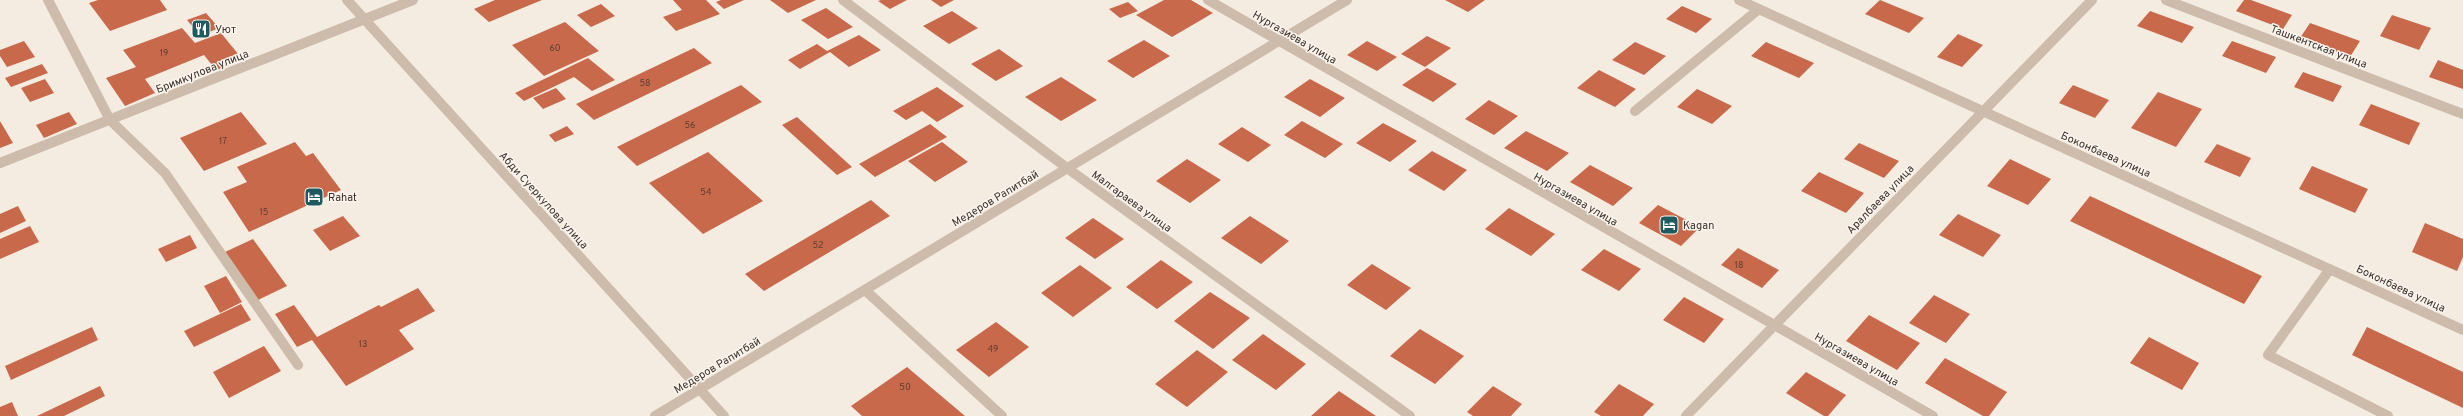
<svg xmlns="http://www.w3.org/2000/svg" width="2463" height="416" viewBox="0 0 2463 416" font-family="Overpass,sans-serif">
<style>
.building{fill:#c8694b}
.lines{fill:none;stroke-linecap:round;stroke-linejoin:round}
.minor{stroke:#cdbbac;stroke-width:10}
.labels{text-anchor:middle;stroke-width:3;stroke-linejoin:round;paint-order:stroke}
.number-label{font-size:9px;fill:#5e3e33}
.poi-label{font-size:11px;fill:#3b302b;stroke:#fbf5ee;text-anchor:start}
.street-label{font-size:11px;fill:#3b302b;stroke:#fbf5ee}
</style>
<rect width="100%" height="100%" fill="#f4ebe1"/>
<path class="building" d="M98,0h62l7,10 -57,21 -21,-28z
M495,0h47l-53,22 -15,-13z
M673,0h33l14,14 -44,17 -13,-14 19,-7z
M721,0h23l-20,9 -8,-7z
M770,0h46l-28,13z
M881,0h26l-17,9 -12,-8z
M931,0h23l-13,7z
M1164,0h27l22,13 -41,24 -36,-22z
M1445,0h40l-17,12z
M1880,0l44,18 -15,15 -44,-19z
M2244,0h7l41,15 -9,14 -47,-18z
M1128,2l10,9 -18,7 -11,-9z
M601,4l14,12 -24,11 -14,-12z
M1682,6l30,13 -16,14 -30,-14z
M826,8l27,19 -25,12 -27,-19z
M952,11l26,17 -29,16 -26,-18z
M2150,11l44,16 -12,16 -45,-17z
M206,13l13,15 -19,8 -13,-16z
M2392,15l39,13 -12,22 -39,-14z
M565,22l34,29 -55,25 -32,-31z
M2310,23l50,18 -10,16 -50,-19z
M182,28l13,15 26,-10 22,27 -27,10 -12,-15 -59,24 10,14 -30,13 -19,-28 30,-11 -13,-17z
M1958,34l25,11 -21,22 -25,-10z
M859,35l22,15 -32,17 -19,-15 -30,17 -12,-9 29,-16 10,7z
M1427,36l24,12 -26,19 -24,-13z
M1144,40l26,16 -37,22 -26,-17z
M24,41l11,16 -28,10 -7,-11v-6z
M1367,41l30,16 -20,14 -30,-16z
M2232,41l44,16 -10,16 -44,-17z
M1635,42l31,14 -22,19 -32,-15z
M1766,42l48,21 -15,15 -48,-22z
M694,48l18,15 -118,57 -18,-16z
M999,49l24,17 -27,15 -25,-17z
M588,58l27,22 -23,11 -18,-14 -50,24 -9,-8z
M2438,60l25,10v19l-34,-12z
M42,64l6,9 -37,14 -6,-9z
M1427,68l30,16 -24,18 -31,-17z
M1599,70l37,19 -21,18 -38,-19z
M2303,72l39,14 -9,16 -39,-15z
M1061,77l36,23 -36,21 -36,-24z
M45,79l9,14 -24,9 -9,-14z
M1310,79l35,19 -25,19 -36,-20z
M741,85l21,17 -125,64 -20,-19z
M2073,85l36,15 -14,18 -36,-15z
M937,87l27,19 -27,16 -15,-11 -16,9 -13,-9z
M556,88l10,11 -23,10 -10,-11z
M1697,89l35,17 -20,18 -35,-17z
M2158,92l44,17 -26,38 -45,-19z
M1489,100l29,16 -24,19 -29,-16z
M2371,104l49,19 -11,22 -50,-20z
M69,112l8,12 -33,14 -8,-13z
M241,112l26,32 -63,27 -24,-33z
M797,117l55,50 -15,8 -55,-50z
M0,121l13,22 -13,5z
M1302,121l41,23 -18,14 -41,-23z
M1383,123l34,18 -27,21 -34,-19z
M930,124l17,13 -72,40 -16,-13z
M567,126l7,8 -19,8 -6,-7z
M1242,127l29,18 -23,17 -30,-18z
M1526,131l43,22 -22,18 -43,-23z
M295,142l11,14 7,-3 28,37 -92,42 -26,-40 24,-10 -10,-15z
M942,142l26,20 -33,20 -27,-21z
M1859,143l40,18 -15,17 -40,-19z
M2217,144l34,14 -11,19 -36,-15z
M1432,151l35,19 -23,21 -36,-21z
M708,152l55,49 -60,33 -54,-51z
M1187,159l34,21 -31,23 -34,-22z
M2010,159l41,20 -23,26 -41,-19z
M1590,165l43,23 -20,18 -43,-24z
M2312,166l56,23 -13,24 -56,-24z
M1819,172l45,21 -18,20 -45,-22z
M2090,196l172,80 -18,28 -174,-83z
M871,200l19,16 -126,75 -19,-17z
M1658,205l42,22 -19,19 -42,-23z
M18,206l8,15 -26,12v-19z
M1509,208l46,26 -24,22 -46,-27z
M1958,214l43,21 -18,22 -44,-22z
M343,216l17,20 -30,15 -17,-21z
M1250,216l39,25 -28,23 -40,-26z
M1093,218l31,21 -29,20 -30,-21z
M2425,223l38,16v18l-6,14 -45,-19z
M30,226l9,16 -39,17v-20z
M190,235l7,13 -31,14 -8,-13z
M253,239l34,47 -29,14 -33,-48z
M1738,248l41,22 -17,18 -41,-23z
M1604,249l37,20 -22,22 -38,-21z
M1161,260l32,22 -36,27 -31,-22z
M1372,264l39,24 -25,22 -39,-25z
M1080,265l32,23 -39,29 -32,-24z
M226,276l16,26 -22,11 -16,-27z
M418,288l17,23 -36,19 15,19 -68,37 -34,-46 -15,7 -22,-33 19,-9 23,32 62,-32 2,2z
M1210,292l40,26 -37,31 -39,-28z
M1934,295l36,19 -24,29 -37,-20z
M1684,297l40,22 -20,24 -41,-23z
M241,304l10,16 -57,27 -10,-16z
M1869,315l51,28 -23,27 -51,-29z
M996,322l33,25 -40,30 -33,-27z
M92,327l6,13 -87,40 -6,-14z
M2367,327l96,45v36l-111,-53z
M1420,329l44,27 -29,28 -45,-28z
M1263,334l43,30 -30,26 -44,-30z
M2149,337l50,26 -17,27 -52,-27z
M264,346l17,25 -52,27 -16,-26z
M1197,350l31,22 -41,35 -32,-23z
M1945,358l62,34 -18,24h-6l-58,-33z
M907,367l58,49h-103l-11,-10z
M1806,372l40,23 -18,21h-4l-38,-23z
M1619,384l35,20 -11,12h-42l-7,-4z
M100,386l5,10 -41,20h-27z
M1493,386l29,18 -11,12h-38l-6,-4z
M1339,391l37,25h-65z
M12,402l6,14h-18v-9z"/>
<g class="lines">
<path class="minor" d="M48,0l62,120 55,53 133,192
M347,0l377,416
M843,0l224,168 343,248
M1208,0l725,416
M1739,0l724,330
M2166,0l297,114
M1635,111l124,-102
M0,163l413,-163
M2330,269l-62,86 120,61
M865,290l137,126
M655,416l692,-416
M1686,416l406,-416"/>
</g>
<defs>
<symbol id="restaurant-square" viewBox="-11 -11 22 22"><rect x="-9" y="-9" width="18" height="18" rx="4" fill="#1f5a5e" stroke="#fbf5ee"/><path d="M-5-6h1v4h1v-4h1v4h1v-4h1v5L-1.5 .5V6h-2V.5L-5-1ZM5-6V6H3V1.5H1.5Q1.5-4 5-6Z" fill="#fff"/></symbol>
<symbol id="hotel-square" viewBox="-11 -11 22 22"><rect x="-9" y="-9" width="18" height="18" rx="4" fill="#1f5a5e" stroke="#fbf5ee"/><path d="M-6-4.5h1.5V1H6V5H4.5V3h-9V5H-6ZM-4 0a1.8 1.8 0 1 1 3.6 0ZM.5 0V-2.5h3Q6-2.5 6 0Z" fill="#fff"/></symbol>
</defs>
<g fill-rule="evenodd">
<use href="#restaurant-square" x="190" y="18" width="22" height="22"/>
<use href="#hotel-square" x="303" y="186" width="22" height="22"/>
<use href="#hotel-square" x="1658" y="214" width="22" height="22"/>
</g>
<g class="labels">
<g class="number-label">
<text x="555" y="51">60</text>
<text x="164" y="56">19</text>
<text x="645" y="86">58</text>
<text x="690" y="128">56</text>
<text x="223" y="144">17</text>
<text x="706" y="195">54</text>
<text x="264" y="215">15</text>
<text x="818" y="248">52</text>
<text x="1739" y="268">18</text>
<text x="363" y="347">13</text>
<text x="993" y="352">49</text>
<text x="905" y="390">50</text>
</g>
<g class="poi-label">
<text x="215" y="33">Уют</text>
<text x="328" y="201">Rahat</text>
<text x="1683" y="229">Kagan</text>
</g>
<g class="street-label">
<text transform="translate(1295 37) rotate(30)" y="4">Нургазиева улица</text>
<text transform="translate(2319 46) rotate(21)" y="4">Ташкентская улица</text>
<text transform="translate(202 71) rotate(-22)" y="4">Бримкулова улица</text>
<text transform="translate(2106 154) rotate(24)" y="4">Боконбаева улица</text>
<text transform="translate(995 198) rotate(-31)" y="4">Медеров Рапитбай</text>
<text transform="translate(1576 199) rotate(30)" y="4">Нургазиева улица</text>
<text transform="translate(1880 199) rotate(-46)" y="4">Аралбаева улица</text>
<text transform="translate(544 200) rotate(48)" y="4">Абди Суеркулова улица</text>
<text transform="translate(1132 201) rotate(36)" y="4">Малгараева улица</text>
<text transform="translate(2401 288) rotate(25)" y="4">Боконбаева улица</text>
<text transform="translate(1857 359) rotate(30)" y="4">Нургазиева улица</text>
<text transform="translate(717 365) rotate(-31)" y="4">Медеров Рапитбай</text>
</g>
</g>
</svg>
